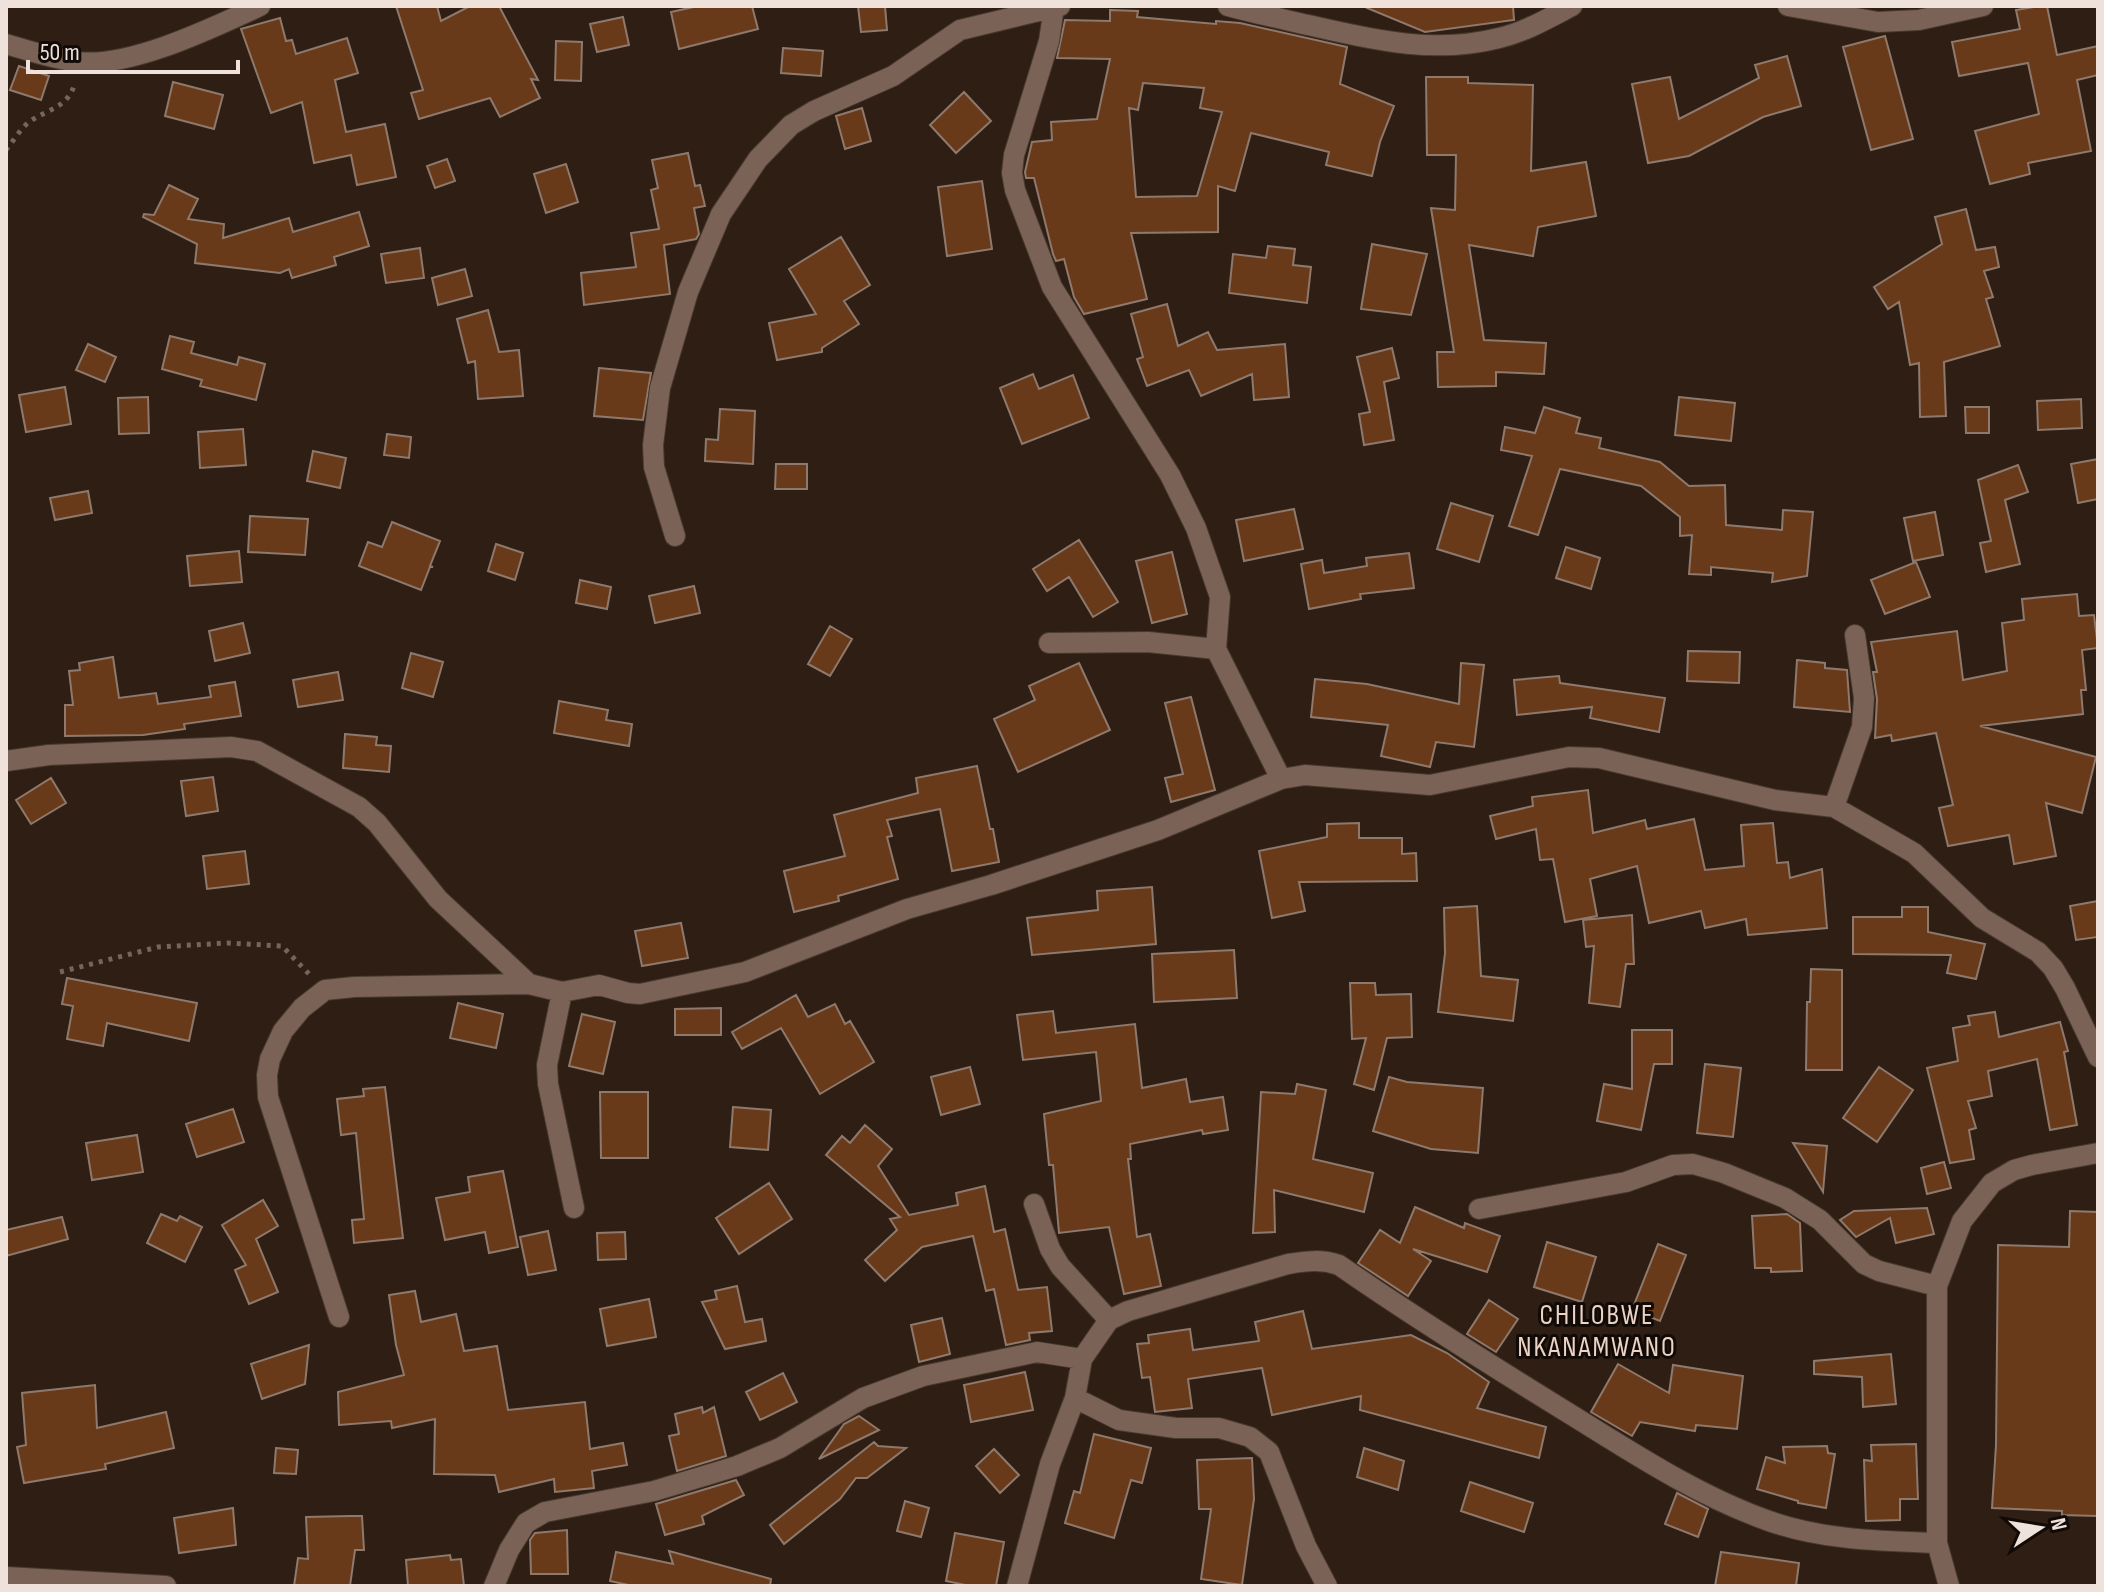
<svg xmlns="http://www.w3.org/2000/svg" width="2104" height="1592" viewBox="0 0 2104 1592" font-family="'Sofia Sans Condensed',sans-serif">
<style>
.building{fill:#693a1a;stroke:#8e796c;stroke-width:2;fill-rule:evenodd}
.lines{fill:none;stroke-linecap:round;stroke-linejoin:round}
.street-casing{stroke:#49392f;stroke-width:22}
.path{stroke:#75665d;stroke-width:5;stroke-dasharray:4 6;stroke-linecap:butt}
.street{stroke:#7a6356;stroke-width:20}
.labels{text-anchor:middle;stroke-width:6;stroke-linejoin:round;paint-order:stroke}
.quarter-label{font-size:28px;letter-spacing:2px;fill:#ebd3c5;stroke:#110a06}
</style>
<rect width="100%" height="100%" fill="#2e1e13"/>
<path class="building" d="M396,6h41l4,15 29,-15h29l39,74 -7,-1 9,19 -40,19 -10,-19 -71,21 -8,-26 12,-3z
M698,6h54l6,23 -79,20 -8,-37z
M858,6h27l2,24 -26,2z
M1368,6h145l1,14 -89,12 -58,-24z
M2039,6h8l10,49 41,-9v29l-21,5 14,71 -63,12 2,11 -40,10 -15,-53 64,-17 -11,-51 -69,13 -7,-34 68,-13 -4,-19z
M1110,10l28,1 -1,6 79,7v-3l24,2 107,24 -7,37 54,22 -14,36 -8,34 -46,-11 3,-13 -78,-19 -16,58 -17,-5v46l-87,1 16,66 -63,15 -10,-17 -10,-38 -8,2 -3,-7 -19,-76h-8l-1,-6 7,-30 20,-2 -1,-18 46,-3 13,-60 -53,-1 8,-38 45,1zM1143,83l61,5 -4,20 22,4 -25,84 -61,1 -7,-89 9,2z
M623,17l6,28 -32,7 -7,-28z
M280,18l6,23 6,-1 4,14 51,-16 11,35 -23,7 11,52 39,-8 11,53 -39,8 -6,-30 -37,8 -12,-61 -31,11 -30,-84z
M1885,36l28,103 -42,11 -28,-103z
M556,41l26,1 -1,39 -26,-1z
M783,48l40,3 -2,25 -40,-3z
M1787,56l14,50 -38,11 -74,39 -41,7 -16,-79 38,-7 9,42 80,-41 -4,-13z
M19,66l30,10 -8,24 -31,-10z
M1426,77h42v6l65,2 -2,86 55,-9 10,54 -58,11 -5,29 -64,-11 15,95 62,3 -2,31 -48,-2v14l-58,1 -1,-35h17l-23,-144 24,2 1,-55h-29z
M173,82l50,13 -9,34 -49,-13z
M964,92l27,29 -35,32 -26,-28z
M862,108l9,33 -26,8 -9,-33z
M688,153l7,33 5,-1 5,21 -11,2 5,26 -3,5 -32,6 6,49 -86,11 -3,-32 55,-6 -5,-34 28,-4 -8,-39 7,-2 -6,-28z
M447,159l8,22 -20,7 -8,-22z
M566,164l12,38 -32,11 -12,-39z
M982,181l10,68 -45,7 -9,-69z
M169,185l29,14 -10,20 36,5 -1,14 66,-20 4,14 66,-20 10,34 -35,11 2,8 -44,13 -3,-9 -9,4 -85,-10 2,-19 -54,-27 1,-3 10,1z
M1966,209l10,41 19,-3 4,20 -15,4 9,26 -7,2 14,47 -56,16 2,54 -26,1 -1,-54 -9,2 -11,-63 -11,7 -14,-22 68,-43 -7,-27z
M841,237l29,48 -26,16 15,23 -37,24v4l-45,8 -8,-37 47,-9 -27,-45z
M1372,244l55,10 -16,61 -50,-6z
M1268,246l27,3 -2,16 18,2 -4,36 -78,-10 4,-39 33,4z
M420,248l4,30 -38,5 -5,-29z
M465,269l7,27 -34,9 -6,-27z
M1167,304l11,42 30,-14 9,18 68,-6 4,53 -35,3 -2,-26 -51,22 -12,-26 -42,16 -10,-27 6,-2 -12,-43z
M488,310l11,42 20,-2 4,46 -45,3 -3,-38 -7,2 -11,-44z
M170,336l24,6 -3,11 46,12 2,-8 26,7 -9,36 -56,-14 2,-6 -40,-11z
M88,344l28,13 -11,25 -29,-12z
M1392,348l7,30 -15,4 10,58 -30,5 -5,-31 11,-2 -13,-55z
M599,368l52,5 -8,47 -49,-4z
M1033,374l6,15 34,-14 16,43 -67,26 -22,-56z
M65,387l6,37 -45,8 -7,-37z
M148,397l1,36 -30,1 -1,-36z
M1679,397l56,6 -4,38 -56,-6z
M2081,399l1,29 -44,2 -1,-29z
M1544,407l36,11 -4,15 25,5 -2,10 61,14 29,24 36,-1 1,40 56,5 1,-20 30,2 -6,64 -35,6 1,-9 -62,-6v8l-22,-1 3,-39 -12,1v-19l-39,-31 -81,-17 -22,66 -29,-9 23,-70 -31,-6 4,-23 30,6z
M1965,407h24v26h-23z
M720,409l35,2 -2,53 -48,-3 1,-22 12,1z
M243,429l3,36 -46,3 -2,-36z
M387,434l24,3 -2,21 -25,-3z
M313,451l33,7 -6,30 -33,-7z
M2098,459v40l-20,4 -7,-39z
M776,464h31v25h-32z
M2018,465l10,27 -23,8 15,64 -34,8 -6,-29 11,-2 -13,-61z
M88,491l4,22 -37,7 -5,-22z
M1451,503l42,13 -14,46 -42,-13z
M1294,509l9,40 -59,12 -8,-41z
M1935,512l8,43 -30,6 -9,-43z
M250,516l58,3 -3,36 -57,-3z
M392,522l48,19 -10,25 3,1h-3l-9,23 -62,-24 9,-24 14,5z
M1079,540l39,62 -25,15 -24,-40 -22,14 -14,-22z
M496,544l27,9 -8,27 -27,-9z
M1566,547l34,11 -9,31 -35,-11z
M239,551l3,31 -52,4 -3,-30z
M1172,552l15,62 -35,9 -16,-62z
M1409,553l5,35 -54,6 1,5 -52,10 -8,-45 21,-4 2,13 43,-7 -1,-8z
M1916,562l14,35 -45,17 -14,-34z
M580,580l31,7 -4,22 -31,-6z
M694,586l6,27 -45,10 -6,-27z
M2077,594l2,22 15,-1 4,33 -16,2 4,40h-5l2,24 -103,12 116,31 -14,56 -36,-10 10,53 -42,8 -5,-29 -61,11 -9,-38 14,-3 -17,-72 -44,8 -1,-6 -16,3 2,-39 -4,-27h4l-6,-30 86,-11 6,49 44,-9 -5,-48 22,-3 -2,-21z
M243,623l7,30 -35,8 -6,-30z
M830,626l22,13 -22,37 -22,-12z
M1688,651l52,1 -1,31 -52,-2z
M411,653l32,9 -10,35 -31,-9z
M113,657l6,41 37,-5 2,11 53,-7 -2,-11 26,-4 6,34 -57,8 1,5 -42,6 -78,1v-31h8l-4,-34 11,-1 -1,-7z
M1797,660l28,3v5l22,2 3,42 -56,-5z
M1079,663l31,67 -92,42 -24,-53 41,-19 -6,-14z
M1461,663l23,2 -10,82 -38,-5 -6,25 -49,-11 7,-31 -77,-8 4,-38 52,5 92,20z
M338,672l5,28 -45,7 -5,-27z
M1559,676l1,7 105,15 -6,34 -69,-14 2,-11 -75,8 -3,-35z
M1191,697l24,93 -44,12 -6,-24 18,-4 -18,-71z
M559,701l49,9 -2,10 26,4 -3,22 -75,-13z
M345,734l32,3 -1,8 15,1 -2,26 -46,-4z
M977,766l13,63h3l6,33 -47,9 -12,-62 -53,11 5,16 -5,1 11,42 -60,17 1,5 -45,11 -10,-41 61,-15 -11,-41 84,-22 -2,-15z
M213,777l5,34 -32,5 -5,-35z
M51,778l15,25 -35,21 -15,-24z
M1588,790l5,43 52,-13 2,9 47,-10 11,51 39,-4 -3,-41 32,-2 4,40 11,-1 2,16 32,-9 5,59 -79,7 -2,-16 -41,9 -4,-17 -52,12 -12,-57 -47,13 7,37 -32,6 -12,-63 -13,1 -4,-31 -40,10 -6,-23 43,-10 -1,-9z
M1359,823v15h43v16l14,-1 1,28 -118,1 6,29 -33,7 -13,-67 68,-14v-13z
M245,851l4,33 -42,5 -4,-33z
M1152,887l4,57 -124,11 -5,-37 71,-8 -1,-19z
M2098,901v36l-22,3 -6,-34z
M1477,906l4,70 37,4 -5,41 -75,-9 7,-59 -1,-45z
M1902,907h26v25l57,12 -9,35 -29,-6 4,-18 -98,-1v-37h49z
M1632,915l2,49h-8l-6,43 -31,-4 5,-57 -8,1 -3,-27z
M681,923l7,35 -46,8 -7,-35z
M1234,950l3,48 -83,4 -2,-48z
M1811,969l31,1v100h-36l1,-68h3z
M67,978l130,25 -8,38 -82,-18 -4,23 -36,-7 6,-33 -11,-2z
M1350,983h25l1,12 35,-1 1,43 -25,1 -13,52 -20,-6 12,-46 -14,1z
M796,995l12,22 27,-13 10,20 5,-3 24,41 -54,32 -39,-66 -39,21 -10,-17z
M458,1003l45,11 -7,34 -46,-10z
M721,1008v27h-46v-26z
M1053,1011l3,22 79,-9 7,64 44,-9 4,23 33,-5 5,33 -25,4 -1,-4 -72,14 1,15h-3l9,78 13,-3 11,52 -37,8 -15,-67 -50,6 -6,-68h-4l-5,-51 57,-13 -5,-49 -73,8 -6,-45z
M1995,1012l4,25 61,-15 8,29 -4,1 13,73 -27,5 -13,-71 -49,12 4,25 -24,5 8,27 -7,2 5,29 -24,4 -23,-95 31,-7 -5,-33 17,-3 -2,-9z
M582,1014l33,8 -12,52 -34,-8z
M1632,1030h40v34h-18l-13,66 -44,-9 7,-37 28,5z
M1705,1064l36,4 -8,69 -36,-4z
M970,1067l10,37 -39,11 -10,-38z
M1879,1067l34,23 -36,52 -34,-24z
M1389,1077l18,5 76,6 -5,65 -47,-4 -58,-18z
M1297,1084l29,6 -13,69 60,14 -9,39 -90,-22 1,42 -22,1 8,-141 34,2z
M385,1087l18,151 -49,5 -2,-23 12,-1 -8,-86 -15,2 -4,-36 27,-3 -1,-7z
M600,1092h48v66h-47z
M733,1107l38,3 -3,40 -38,-3z
M233,1109l11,33 -47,15 -11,-33z
M865,1125l27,24 -14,17 31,49 49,-10 -2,-12 29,-7 9,46 11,-3 13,61 29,-3 5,44 -23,2 1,7 -24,5 -12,-56 -8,2 -13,-55 -51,11 -37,34 -20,-21 32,-30 -7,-11 10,-2 -74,-62 16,-19 8,7z
M137,1135l6,37 -51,8 -6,-37z
M1793,1143l34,3 -4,46z
M1944,1162l7,26 -24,6 -6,-26z
M503,1171l15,76 -29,6 -4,-21 -40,8 -9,-42 34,-6 -2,-15z
M769,1183l23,36 -53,35 -23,-36z
M263,1200l15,26 -22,13 22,53 -29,12 -14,-34 11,-5 -24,-40z
M1415,1207l49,21 1,-5 35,13 -13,36 -74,-23 18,12 -23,35 -50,-33 22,-33 20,13z
M1927,1208l7,26 -38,9 -6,-25 -34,19 -16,-17 14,-9z
M2070,1211l28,1 -1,304 -35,-1v-4l-70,-3 4,-63 2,-200 71,2z
M161,1214l16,7 3,-5 22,11 -17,35 -38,-19z
M1787,1214l13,9 2,48 -31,1v-4h-16l-3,-52z
M62,1217l6,22 -62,17v-26z
M548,1231l8,39 -28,5 -8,-38z
M625,1232l1,27 -28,1 -1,-27z
M1547,1242l49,15 -14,45 -48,-15z
M1658,1244l28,11 -26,66 -28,-11z
M737,1286l8,36 17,-3 4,22 -41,8 -23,-47 15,-3 -2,-8z
M415,1291l6,31 35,-8 8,37 33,-5 11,64 77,-8 5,47 33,-6 4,22 -35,6 2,17 -39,4 -1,-13 -55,13 -4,-17 -61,-1 1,-55 -43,9 -1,-7 -52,4 -1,-33 66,-17 -8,-30 -7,-50z
M649,1299l7,38 -49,9 -7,-37z
M1489,1300l29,19 -22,33 -29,-18z
M1303,1311l9,38 99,-14 36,18 42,29 -12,26 69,19 -7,31 -179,-48 1,-14 -89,19 -10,-47 -74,11 4,29 -37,4 -5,-35 -8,1 -5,-34 12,-1 -1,-8 42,-6 3,21 66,-9 -4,-19z
M942,1318l8,36 -31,8 -8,-37z
M309,1345l-4,39 -43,15 -11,-35z
M1891,1354l5,50 -33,3 -1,-30 -48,-3v-13z
M1618,1364l51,29 4,-28 70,11 -6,53 -41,-4 -1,6 -55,-9 -8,14 -41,-24z
M1025,1372l8,38 -62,12 -7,-37z
M783,1373l14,29 -37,18 -14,-28z
M95,1385l2,43 69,-16 8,36 -69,16 1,5 -82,14 -7,-36 9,-2 -4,-52z
M702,1407l1,6 11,-6 12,49 -49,15 -8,-35 10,-2 -4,-20z
M859,1416l20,14 -60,29 25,-35z
M1094,1434l57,14 -9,35 -11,-3 -17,58 -49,-15 9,-32 6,2z
M874,1442l4,4 28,2 -39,30h-11l-16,21 -56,45 -14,-19z
M1916,1444l2,55h-18v21l-34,1 -2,-61 8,1 -1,-16z
M1827,1446l1,7 7,1 -9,54 -28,-5v-2l-41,-12 9,-32 19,6 -2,-16z
M276,1448l22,2 -2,24 -22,-1z
M1364,1448l40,13 -6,29 -41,-13z
M994,1449l25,26 -19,18 -24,-27z
M1252,1458l2,41 -12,86 -41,-6 10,-70h-12l-2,-49z
M736,1480l8,15 -42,21 2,8 -39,11 -9,-31z
M1470,1482l63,21 -9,29 -63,-21z
M1677,1493l31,16 -10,28 -33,-13z
M905,1501l24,7 -8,29 -24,-6z
M233,1508l3,37 -57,8 -5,-35z
M350,1516h12l2,34h-9l-5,36h-56l4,-28 10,1 -2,-42z
M567,1530l1,44h-37l-1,-34 5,-7z
M955,1533l49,9 -8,44h-26l-24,-5z
M669,1551l102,28 -1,7h-137l-23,-5 6,-29 57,12z
M1721,1552l78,11 -3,23h-81z
M450,1555l1,5 10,-1 3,27h-56l-2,-26z"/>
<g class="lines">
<defs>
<path id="street" d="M1228,6c29,8 59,14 89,21 61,14 120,27 182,11 26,-6 50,-20 73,-32
M1788,6l90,16 41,-2 64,-14
M1054,7l-5,34 -35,114 -2,18 3,17 37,97 118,188 26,53 24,69 -4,52 65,130
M6,44c24,7 47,15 72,18 52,6 134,-34 182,-56
M675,536l-21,-69 -1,-22 7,-57 28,-96 33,-78 37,-55 33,-34 23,-14 79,-35 67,-46 100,-24
M1049,643l99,-1 68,7
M6,761l43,-6 182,-8 26,4 102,56 18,16 61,76 91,85 33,8 37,-7 29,8 12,1 105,-22 162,-63 84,-24 167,-55 123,-51 24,-4 125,10 139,-28 30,1 176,42 59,7 80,46 68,65 56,34 15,16 12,20 33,69
M1834,807l28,-80 2,-29 -9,-63
M562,992l-15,73 1,19 26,124
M1034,1204l16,45 10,17 49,54
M1479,1209l147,-27 47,-17 20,-1 31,9 61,25 35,22 44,44 15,7 58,15
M339,1317l-71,-220 -1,-22 3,-16 13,-28 19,-23 23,-18 29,-3 175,-3
M1075,1398l44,22 57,8h43l31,9 19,15 37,94 21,40
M6,1577l160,9
M494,1586l15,-36 17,-27 19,-11 109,-21 83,-25 43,-18 83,-50 60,-22 114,-24 45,7
M1017,1586l33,-122 25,-66 7,-39 27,-39 19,-9 160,-47c19,-3 33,-5 51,1 76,53 153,101 231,149 63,39 128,82 199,107 54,19 111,20 168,22
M1949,1586l-12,-43v-257l25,-65 30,-38 22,-13 18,-5 66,-12"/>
</defs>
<use href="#street" class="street-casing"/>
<path class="path" d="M6,150c8,-10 16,-24 26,-30 19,-12 36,-13 43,-37
M60,972l98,-25 69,-4 55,3 28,29"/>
<use href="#street" class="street"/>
</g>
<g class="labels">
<g class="quarter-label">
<text x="1597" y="1324">CHILOBWE<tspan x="1597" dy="32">NKANAMWANO</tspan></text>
</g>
</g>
<rect width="2104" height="1592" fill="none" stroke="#eee2db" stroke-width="16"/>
<g transform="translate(2040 1528) rotate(78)" stroke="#110a06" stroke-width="6" paint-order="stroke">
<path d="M0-6L14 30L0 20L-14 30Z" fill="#eee2db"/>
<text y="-12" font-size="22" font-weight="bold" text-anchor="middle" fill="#eee2db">N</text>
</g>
<path d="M28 60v12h210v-12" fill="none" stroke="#eee2db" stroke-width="4"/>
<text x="40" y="60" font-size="24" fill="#eee2db" stroke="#110a06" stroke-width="6" paint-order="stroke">50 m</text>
</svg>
